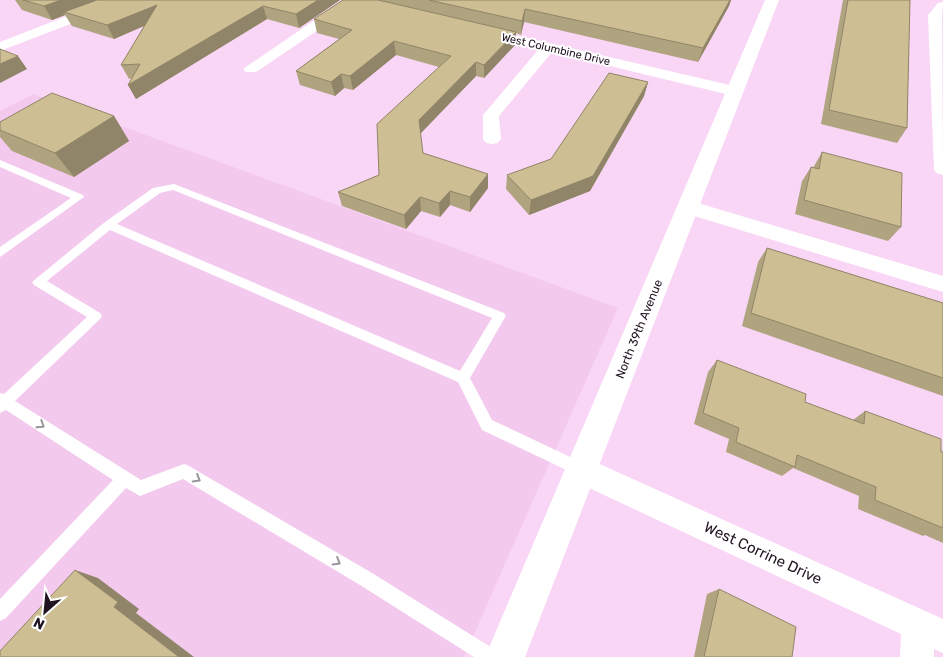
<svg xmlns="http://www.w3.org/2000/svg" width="943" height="657" viewBox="0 0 943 657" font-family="Rubik,sans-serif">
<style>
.built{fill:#f3c9ee}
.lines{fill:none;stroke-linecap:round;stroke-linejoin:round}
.service{fill:#fff;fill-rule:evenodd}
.minor{fill:#fff;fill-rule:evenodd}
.tertiary{fill:#fff;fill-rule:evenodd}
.wall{fill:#b0a37f}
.shaded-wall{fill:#908568}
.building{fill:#cdbe94;stroke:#908568}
.oneway{stroke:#9b959b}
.labels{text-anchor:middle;stroke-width:4;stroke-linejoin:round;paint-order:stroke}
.far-street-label{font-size:11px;fill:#211420;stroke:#fff}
.street-label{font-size:12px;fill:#211420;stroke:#fff}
.near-street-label{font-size:15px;fill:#211420;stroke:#fff}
</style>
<rect width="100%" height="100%" fill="#fad6f6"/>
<path class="built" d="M34,94l584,214 -154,349h-464v-546z"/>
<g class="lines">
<path class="service" d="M0,160l83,35 1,2 -84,60v-10l71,-49 -71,-31z
M174,184l330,129 2,3 -2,3 -34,59 22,42 95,45 2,5 -2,5 -5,2 -5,-2 -95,-45 -24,-48 -348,-152 -63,51 53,32 2,3 -2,3 -85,82 126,79 43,-16 5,2 183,107 125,78 3,6h-26l-114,-72 -177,-106 -43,17 -14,-8 -120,130 -6,3v-22l113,-119 -107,-70 -6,3v-20l4,1 83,-77 -53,-32 -2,-3 73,-60 48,-34zM173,190l319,128 -32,53 -343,-147 43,-31z"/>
<path class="minor" d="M108,0h18l-1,3 -125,48v-9z
M943,2l-1,14 1,159 -7,-2 -2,-4 -6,-154 10,-12z
M343,3l5,1 2,3 -2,3 -92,62h-10l-3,-3 95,-65z
M484,28l250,58 6,2 2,3 -2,3 -6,2 -182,-44 -53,64 2,23 -3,4 -6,1 -6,-1 -3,-4v-24l56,-66 -60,-14 -2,-3z
M688,200l255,76v16l-262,-80 -3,-5 3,-5z
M582,456l361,163v34l-9,-4v8h-34l1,-23 -329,-154 -4,-10 4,-10z"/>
<path class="tertiary" d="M765,0h14l-254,657h-40z"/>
</g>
<path class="wall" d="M15,0h325l-41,28 -32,-9 -131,80 -8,-14 4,-7 -3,1 -8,-14 23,-39 -30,13 -42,-13 -7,-11 -13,5 -30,-10z
M343,0h388l-2,6 -31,56 -174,-40 -3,13 -5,-2 -1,12 -31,33 -8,-2 -56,58 3,19 65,35 -18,24 -20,-7 -10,12 -19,-6 -15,18 -64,-23 -4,-14 41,-17 60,-108 -43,-12 -43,35 -9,-2 -9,8 -35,-11 -4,-14 43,-32 -22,-6 -3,-14z
M843,0h67l-3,128 -10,15 -76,-19z
M648,82l-4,14 -54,95 -61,24 -23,-26 1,-14 44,-16z
M114,116l15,25 -55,36 -62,-26 -12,-14v-15z
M822,152l79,75 -13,14 -93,-27 7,-33 9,-14 2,1z
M767,248l176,55v93l-201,-70 16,-64z
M717,360l88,42 48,18 12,-9 78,41v91l-18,-8 -2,1 -65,-27 1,-13 -66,-28 -11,8 -56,-24 3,-13 -35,-15 14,-52z
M719,589l73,68h-98l13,-63z"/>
<path class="shaded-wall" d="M61,0h42l-39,12 1,3 -13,5 -8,-14z
M318,0h22l-41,28 -3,-14z
M730,0h1l-2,6 -31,56 5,-14z
M157,5l5,13 -48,21 -7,-14z
M263,6l4,13 -131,80 -8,-14z
M525,9l-1,13 -3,13 1,-14z
M516,32l-1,13 -31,33v-13z
M394,41l2,14 -43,35 -3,-14z
M18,56l9,13 -27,14v-19z
M476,62v14l-56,58 -1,-14z
M341,74l3,14 -9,8 -4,-14z
M648,82l-4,14 -54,95 -61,24 2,-15z
M114,116l15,25 -55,36 -19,-24z
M488,174v14l-18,24v-15z
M450,191v14l-10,12 -1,-14z
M420,197l1,14 -15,18 -2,-14z
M75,570l23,8 41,31 -3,4 58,44h-15l-65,-50z"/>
<path class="building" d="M23,0h38l-17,6z
M97,0h221l-22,14 -33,-8 -135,79 12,-21 -19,1 36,-60 -50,20 -43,-13z
M343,0h35l138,32 -32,33 -8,-3 -57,58 4,33 65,21 -18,23 -20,-6 -11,12 -19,-6 -16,18 -66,-23 41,-17 -2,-51 74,-68 -57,-15 -44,35 -9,-2 -10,8 -35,-11 56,-41 -38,-11z
M429,0h301l-27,48 -178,-39 -3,12z
M848,0h62l-3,128 -78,-18z
M0,49l18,7 -18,8z
M609,73l39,9 -55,94 -62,24 -24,-25 44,-16z
M52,93l62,23 -59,37 -55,-23v-8z
M822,152l80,21 -1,54 -97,-27 7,-33 8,2z
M767,248l176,55v75l-192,-65z
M717,360l89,34 -1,8 59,22 1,-13 76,28v13h2v76l-68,-28 1,-13 -79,-32 -2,12 -59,-25 3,-14 -36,-15z
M75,570l43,32 -4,5 65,50h-179v-6z
M719,589l77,38 -4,30h-88z"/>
<defs><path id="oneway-chevron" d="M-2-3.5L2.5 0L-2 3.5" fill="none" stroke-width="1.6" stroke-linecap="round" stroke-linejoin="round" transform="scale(1.25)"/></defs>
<g class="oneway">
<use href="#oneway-chevron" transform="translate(41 425) rotate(33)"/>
<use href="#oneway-chevron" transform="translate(197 479) rotate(31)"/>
<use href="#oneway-chevron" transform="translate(337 562) rotate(31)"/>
</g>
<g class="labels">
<g class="far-street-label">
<text transform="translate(556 49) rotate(13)" y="4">West Columbine Drive</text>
</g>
<g class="street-label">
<text transform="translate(639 329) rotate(-68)" y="4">North 39th Avenue</text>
</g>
<g class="near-street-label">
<text transform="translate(763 553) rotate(25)" y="5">West Corrine Drive</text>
</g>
</g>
<g transform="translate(45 612) rotate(207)" stroke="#ffffff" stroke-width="4" paint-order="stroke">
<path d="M0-4L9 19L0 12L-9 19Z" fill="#211420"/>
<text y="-8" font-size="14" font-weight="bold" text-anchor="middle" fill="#211420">N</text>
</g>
</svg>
